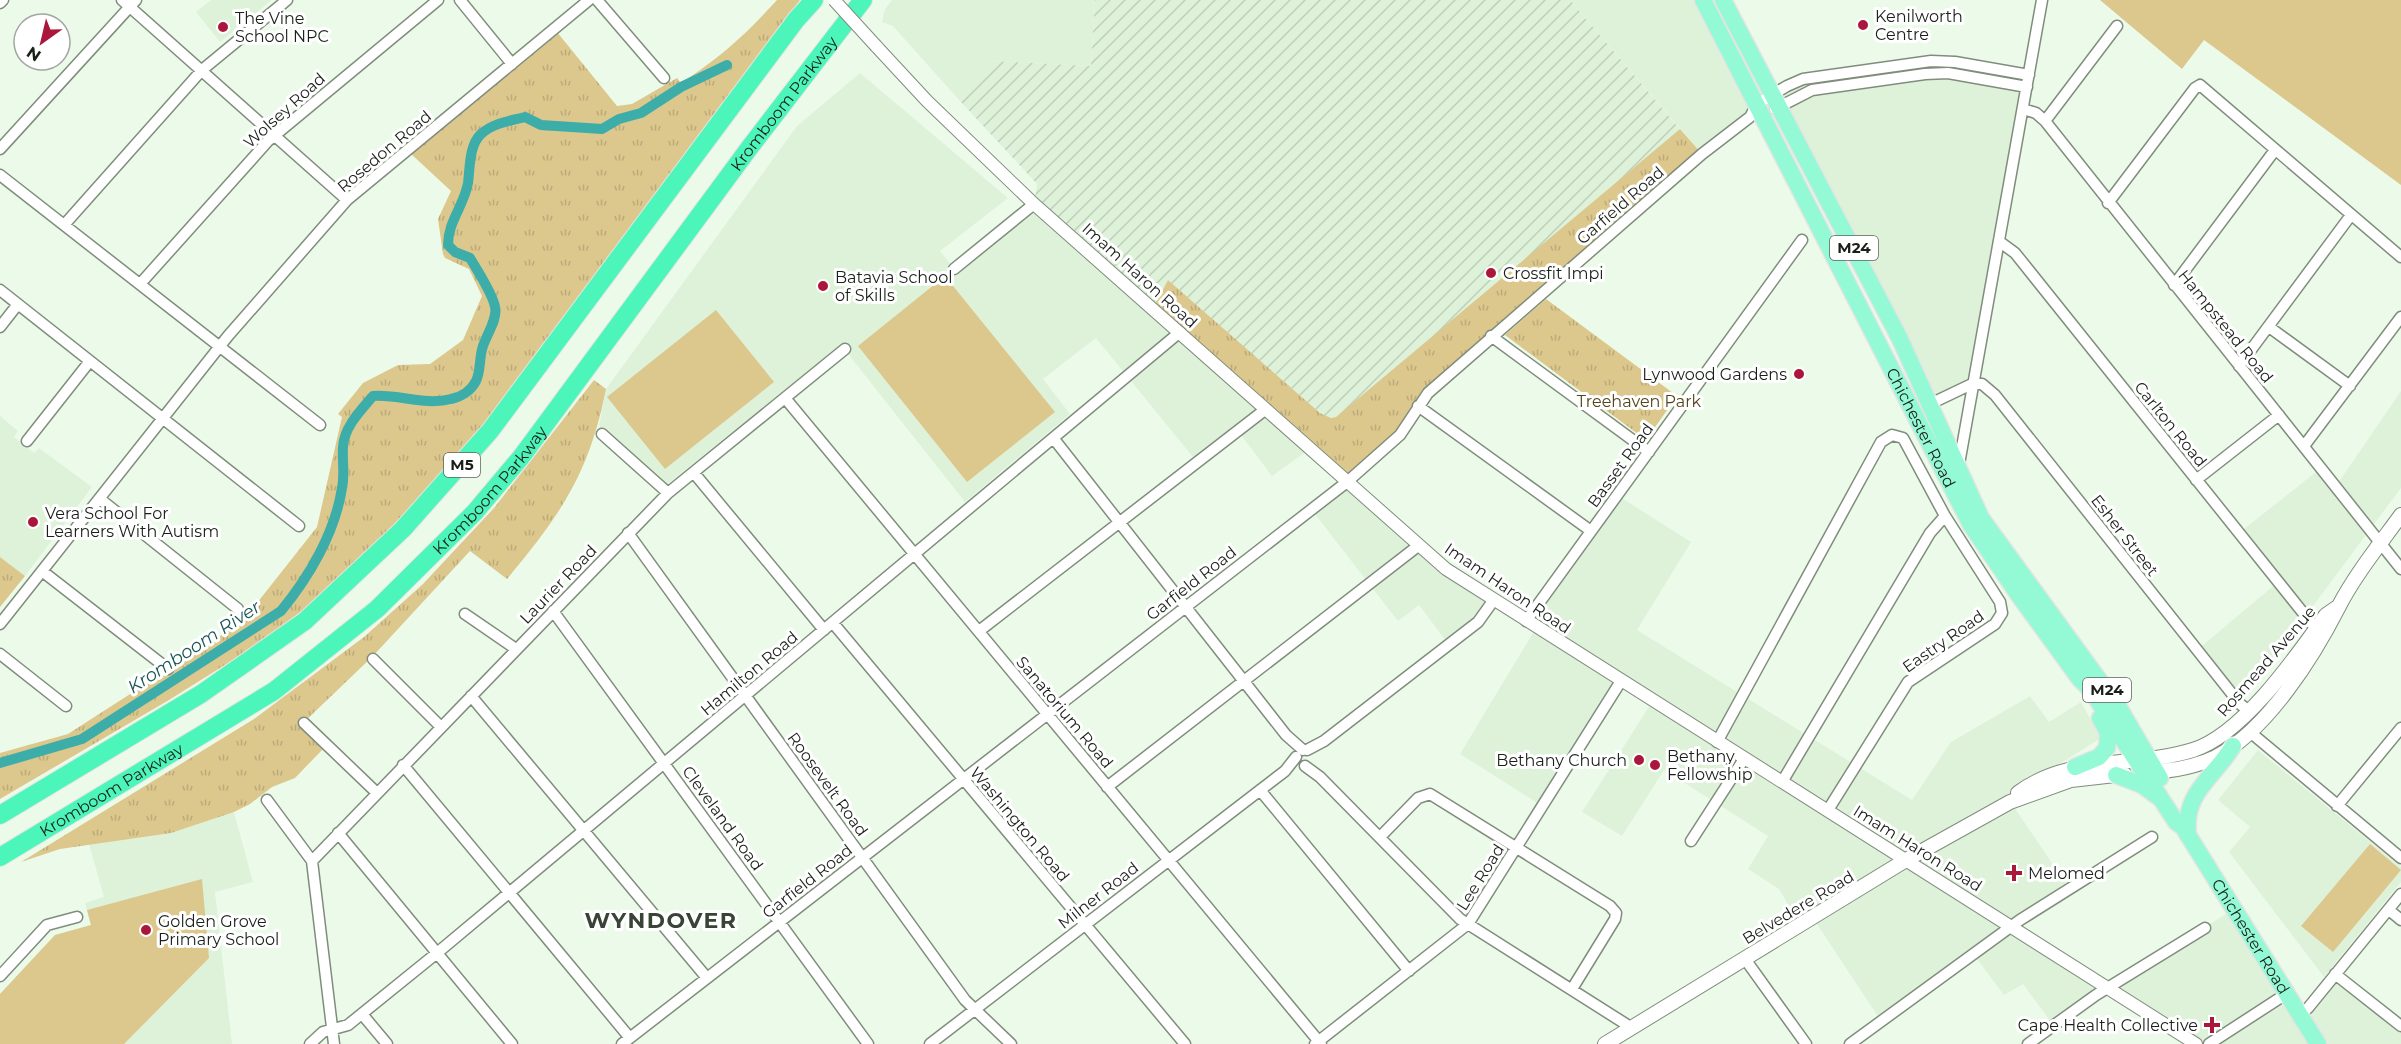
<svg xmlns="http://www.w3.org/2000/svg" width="2401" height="1044" viewBox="0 0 2401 1044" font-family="Montserrat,sans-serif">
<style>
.built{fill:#def2da}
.industrial{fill:url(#industrial-furrows)}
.grass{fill:url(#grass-tufts)}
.pitch{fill:#dcc78d}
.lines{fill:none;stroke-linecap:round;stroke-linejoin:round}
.canal{stroke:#3cada8;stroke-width:10}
.minor-casing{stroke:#808d7d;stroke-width:13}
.tertiary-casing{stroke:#808d7d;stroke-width:14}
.secondary-casing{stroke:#808d7d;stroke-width:16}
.primary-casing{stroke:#e4e4e3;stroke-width:19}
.motorway-casing{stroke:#e4e4e3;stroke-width:20}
.minor{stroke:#fff;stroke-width:10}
.tertiary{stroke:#fff;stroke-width:12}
.secondary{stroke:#fff;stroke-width:14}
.primary{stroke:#94fad6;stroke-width:16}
.motorway{stroke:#4cf6bb;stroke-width:18}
.tertiary-bridge-casing{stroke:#808d7d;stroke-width:14;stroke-linecap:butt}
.tertiary-bridge{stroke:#fff;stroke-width:12}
.poi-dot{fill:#ab163b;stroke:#fff;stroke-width:2}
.labels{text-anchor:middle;stroke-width:6;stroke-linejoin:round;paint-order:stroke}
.shield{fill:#fff;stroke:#5f625e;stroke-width:1.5}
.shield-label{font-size:15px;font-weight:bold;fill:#1a1f19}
.poi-label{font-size:16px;fill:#1a1f19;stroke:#fff;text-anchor:start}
.street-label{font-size:16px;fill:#1a1f19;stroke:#fff}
.park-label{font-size:16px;fill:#52441a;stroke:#fff}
.water-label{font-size:18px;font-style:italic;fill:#185754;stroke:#fff}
.district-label{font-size:22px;font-weight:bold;letter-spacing:1.5px;fill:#394436;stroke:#fff}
</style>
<defs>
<pattern id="industrial-furrows" width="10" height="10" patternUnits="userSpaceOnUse" patternTransform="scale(1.5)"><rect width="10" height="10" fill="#def2da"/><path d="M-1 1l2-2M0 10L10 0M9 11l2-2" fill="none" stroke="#becfba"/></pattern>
<pattern id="grass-tufts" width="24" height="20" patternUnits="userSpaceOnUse" patternTransform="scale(1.5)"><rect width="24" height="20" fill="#dcc78d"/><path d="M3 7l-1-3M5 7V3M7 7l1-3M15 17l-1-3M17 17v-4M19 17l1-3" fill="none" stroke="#bcaa79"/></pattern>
</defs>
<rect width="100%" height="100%" fill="#ecfbe9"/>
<path class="built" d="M211,0h61l-52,42 -24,-30z
M892,0h203l-4,66 -99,-5 -32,40 -67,-75 -11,-4 3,-13z
M1570,0h133l54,104 -55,50z
M1931,61l98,14 -55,308 -44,21 -158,-309 15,-9z
M860,73l148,125 -68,53 14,17 80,-64 276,245 -38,27 -34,-45 -41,31 -101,-124 -53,41 27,35 -105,88 -124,-157 -175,140 -67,-59 7,-37 191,-263z
M2401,391v97l-161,216 -43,-54 81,-68 -39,-49 82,-65 15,18z
M0,416l18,15 -4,6 20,16 5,-5 53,39 -67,89 -25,-19z
M1347,482l146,119 -44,44 -30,-40 -21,16 -87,-112z
M1617,495l74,47 -54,88 275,170 39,-58 79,-46 19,26 32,-20 20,36 -84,53 -7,10 59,87 -57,39 97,60 125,-78 65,104 36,-39 66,52v18h-205l-87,-56 -55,38 -31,-42 -19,11 -30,-40 -93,66 -68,-103 -13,7 -21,-36 -31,-20 20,-33 -104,-66 -42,66 -40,-24 70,-110 -31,-21 -79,125 -82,-52 76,-126 -10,-7z
M2258,750l143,117v15l-77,95 -95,-125 21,-25 -32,-27z
M234,812l19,70 -38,10 17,152h-232v-50l55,-59 36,-10 -6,-22 19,-6 -15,-53 82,-11z"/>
<path class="industrial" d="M1095,0h475l110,129 -340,287 -9,2 -11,-5 -152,-133 -15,28 -119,-104 3,-20 -77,-83 32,-40 99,5z"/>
<path class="grass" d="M777,0h23l-319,431 -66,76 -99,93 -56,43 -91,57 -169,99v-46l68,-19 174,-112 75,-95 25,-110 -4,-3 25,-31 35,-18 32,-1 33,-24 19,-44 -13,-27 -24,-11 -2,-4 -5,-35 13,-28 -41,-38 147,-121 60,74 15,-2 45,-26 4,5c41,-27 63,-47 96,-83z
M1680,129l22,25 -274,239 -22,34 -59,55 -194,-174 15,-28 152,133 11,5 5,-1z
M1546,299l131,97 -31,44 -141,-105z
M594,380l12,9c-17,85 -45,125 -99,190l-37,-28 -97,105 -73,70 23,23 -28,29 -23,9 -22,17 -16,8 -63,21 -111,16 -39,13 233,-143 110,-82 59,-53 71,-76z
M0,557l25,19 -25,31z"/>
<path class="pitch" d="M2100,0h301v185l-197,-145 -22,29z
M945,276l110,136 -88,70 -109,-136z
M716,310l58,72 -109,87 -58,-72z
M2370,844l31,26 -68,82 -32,-26z
M202,879l7,79 -85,86h-124v-50l55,-59 36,-10 -4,-15z"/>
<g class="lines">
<path class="canal" d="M0,763l82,-24 199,-128c28,-34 54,-78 61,-123 3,-14 0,-27 1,-41 1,-20 18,-37 30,-51 27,-2 51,10 78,3 10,-2 20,-8 25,-18 5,-10 3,-24 7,-35 4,-12 15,-28 12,-39 -2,-13 -18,-37 -25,-49l-15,-6 -7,-7c0,-24 16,-39 20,-62 2,-15 1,-38 13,-49 12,-11 29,-13 44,-17l16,8 61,4 17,-10 22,-6 40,-26 46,-22"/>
<defs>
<path id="minor" d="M122,0l225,200
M460,0l52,64
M597,0l67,78
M0,3l3,-3
M1775,109l37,-19 113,-16 23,-1 79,14
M2023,109l13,4 9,8 356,448
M2045,121l72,-95
M0,149l136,-149
M0,175l320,250
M2108,203l87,-115 5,-3 201,172
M64,225l138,-155 85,-70
M2000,242l15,11 301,376
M954,269l80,-65
M140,284l128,-143 170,-141
M2174,285l101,-135
M0,290l299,236
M0,327l18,-23
M2269,327l81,59
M1491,336l158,116
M2239,366l112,-151
M1974,383l8,1 13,11 245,309 9,7
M785,398l536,646
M1930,404l44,-21
M1418,406l173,125
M602,434l66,59
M1054,439l232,296 17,15
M27,441l63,-80
M2304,446l97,-129
M1959,464l83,-464
M694,473l130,157
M2196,480l83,-65
M100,499l138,110
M628,533l337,467 46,44
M42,571l126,98
M553,611l315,433
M465,614l51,35
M1526,621l276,-381
M833,623l352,421
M0,624l228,-288 119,-136 242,-200
M979,631l287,-222
M0,654l66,52
M373,659l68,68
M471,696l236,282
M304,723l73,70
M2250,732l151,126
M1717,742l164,-300 11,-7 11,3 42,78 55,86 2,11 -7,11 -87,58 -80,128
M1307,750l17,-9 154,-119 15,-21
M403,765l227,273
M1305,766l15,11 140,142 172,109
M1782,782l148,-249 15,-17
M1107,787l311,-241
M1260,790l149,181
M267,800l45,61 22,183
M2337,806l64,-78
M338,833l174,211
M1380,837l38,-39 12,-4 180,112 6,7 -1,6 -43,70
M1691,841l53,-82
M312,861l356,-368 177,-144
M2389,910l12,10
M1745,959l61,85
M2335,974l66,52
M0,976l47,-51 30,-8
M362,1014l25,30
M2299,1014l9,-6 93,-114
M310,1044l13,-12 25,-7 89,-72 743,-621
M622,1044l725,-562 53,-47 28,-42 274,-239 48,-37 7,-13 30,-18 16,-7 128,-18 24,1 74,13
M930,1044l355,-273 11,-14
M1315,1044l153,-120 153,-243
M1850,1044l170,-124 132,-83
M2028,1044l68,-49 109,-67
M2209,1044l77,-50"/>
<path id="tertiary" d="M876,46l51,55 107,103 412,365 750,475"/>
<path id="secondary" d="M2149,772c24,-1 46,-5 67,-15 52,-28 97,-100 123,-151 16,-31 41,-62 62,-91
M2018,793c51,-38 117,-25 175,-43 50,-16 103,-93 133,-135l13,-9
M1605,1044l301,-184 104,-58 61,-22 53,-6"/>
<g id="primary">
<path id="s1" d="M1703,0l268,525 49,72 59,81 12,12 85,132 7,5 135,217"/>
<path d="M1723,0l177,339 81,179 137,188 42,72"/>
<path d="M2075,767l24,-10 8,-9 1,-15 -8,-15"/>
<path d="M2116,775l26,10 15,11"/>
<path d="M2188,835c-5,-43 26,-57 45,-89"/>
</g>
<g id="motorway">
<path d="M0,815l201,-121 104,-73 98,-92 87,-98 306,-411 18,-20"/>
<path id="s2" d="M0,857l274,-166 103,-82 98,-97 47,-56 228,-309 113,-147"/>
</g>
</defs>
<use href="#minor" class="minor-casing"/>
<use href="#tertiary" class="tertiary-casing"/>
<use href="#secondary" class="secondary-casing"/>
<use href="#primary" class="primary-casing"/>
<use href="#motorway" class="motorway-casing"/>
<use href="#minor" class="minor"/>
<use href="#tertiary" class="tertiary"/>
<use href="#secondary" class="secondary"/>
<use href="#primary" class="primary"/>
<use href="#motorway" class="motorway"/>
<defs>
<path id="tertiary-bridge" d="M834,0l42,46"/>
</defs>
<use href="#tertiary-bridge" class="tertiary-bridge-casing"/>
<use href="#tertiary-bridge" class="tertiary-bridge"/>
</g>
<g class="poi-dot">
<circle cx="1863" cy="25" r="6"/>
<circle cx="223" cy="27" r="6"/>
<circle cx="1491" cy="273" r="6"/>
<circle cx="823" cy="286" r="6"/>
<circle cx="1799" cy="374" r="6"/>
<circle cx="33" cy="522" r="6"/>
<circle cx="1639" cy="760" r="6"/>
<circle cx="1655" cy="765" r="6"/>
<path d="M2011 864h6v6h6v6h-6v6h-6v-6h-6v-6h6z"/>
<circle cx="146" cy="930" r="6"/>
<path d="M2209 1016h6v6h6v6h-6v6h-6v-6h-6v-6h6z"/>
</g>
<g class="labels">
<g class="shield">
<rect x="1830" y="236" width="48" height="24" rx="4.5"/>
<rect x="444" y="453" width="36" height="24" rx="4.5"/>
<rect x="2083" y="678" width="48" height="24" rx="4.5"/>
</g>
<g class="shield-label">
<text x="1854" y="253">M24</text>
<text x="462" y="470">M5</text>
<text x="2107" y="695">M24</text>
</g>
<g class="poi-label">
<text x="1875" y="22">Kenilworth<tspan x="1875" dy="18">Centre</tspan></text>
<text x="235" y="24">The Vine<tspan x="235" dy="18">School NPC</tspan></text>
<text x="1503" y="279">Crossfit Impi</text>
<text x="835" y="283">Batavia School<tspan x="835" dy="18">of Skills</tspan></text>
<text x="1787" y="380" text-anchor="end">Lynwood Gardens</text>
<text x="45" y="519">Vera School For<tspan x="45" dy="18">Learners With Autism</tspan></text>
<text x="1667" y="762">Bethany<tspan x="1667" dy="18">Fellowship</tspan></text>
<text x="1627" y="766" text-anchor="end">Bethany Church</text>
<text x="2028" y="879">Melomed</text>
<text x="158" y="927">Golden Grove<tspan x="158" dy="18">Primary School</tspan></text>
<text x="2198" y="1031" text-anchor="end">Cape Health Collective</text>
</g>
<g class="street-label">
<text dy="6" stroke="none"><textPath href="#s2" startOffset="1102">Kromboom Parkway</textPath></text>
<text transform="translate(284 110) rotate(-42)" y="6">Wolsey Road</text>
<text transform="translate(384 151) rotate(-40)" y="6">Rosedon Road</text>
<text transform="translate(1620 205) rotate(-41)" y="6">Garfield Road</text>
<text transform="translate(1140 275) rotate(42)" y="6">Imam Haron Road</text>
<text transform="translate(2226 326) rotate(51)" y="6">Hampstead Road</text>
<text transform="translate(2171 424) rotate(51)" y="6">Carlton Road</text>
<text dy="6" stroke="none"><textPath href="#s1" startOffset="480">Chichester Road</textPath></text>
<text transform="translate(1620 465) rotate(-54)" y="6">Basset Road</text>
<text dy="6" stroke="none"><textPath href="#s2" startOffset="616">Kromboom Parkway</textPath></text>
<text transform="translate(2125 535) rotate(52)" y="6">Esher Street</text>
<text transform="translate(1191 583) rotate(-38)" y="6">Garfield Road</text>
<text transform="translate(558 584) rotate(-46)" y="6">Laurier Road</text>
<text transform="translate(1508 588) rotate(34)" y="6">Imam Haron Road</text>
<text transform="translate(1943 641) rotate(-35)" y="6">Eastry Road</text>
<text transform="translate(2266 661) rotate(-49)" y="6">Rosmead Avenue</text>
<text transform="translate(749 673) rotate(-40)" y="6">Hamilton Road</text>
<text transform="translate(1065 712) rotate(50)" y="6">Sanatorium Road</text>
<text transform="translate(828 784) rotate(54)" y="6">Roosevelt Road</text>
<text dy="6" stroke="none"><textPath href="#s2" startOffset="130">Kromboom Parkway</textPath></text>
<text transform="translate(723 818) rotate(54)" y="6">Cleveland Road</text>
<text transform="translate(1020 824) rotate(50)" y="6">Washington Road</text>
<text transform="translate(1918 848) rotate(32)" y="6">Imam Haron Road</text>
<text transform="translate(1480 877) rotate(-58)" y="6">Lee Road</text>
<text transform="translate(807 881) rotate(-38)" y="6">Garfield Road</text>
<text transform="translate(1098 895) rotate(-38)" y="6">Milner Road</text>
<text transform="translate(1798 907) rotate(-31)" y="6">Belvedere Road</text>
<text dy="6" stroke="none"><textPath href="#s1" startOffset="1088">Chichester Road</textPath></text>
</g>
<g class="park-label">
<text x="1639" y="407">Treehaven Park</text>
</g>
<g class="water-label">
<text transform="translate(194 647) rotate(-33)" y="6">Kromboom River</text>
</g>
<g class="district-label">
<text x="661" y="928">WYNDOVER</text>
</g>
</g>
<g transform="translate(42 42) rotate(214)"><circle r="28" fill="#ffffff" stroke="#a3a5a3" stroke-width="1.5"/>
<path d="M0-4.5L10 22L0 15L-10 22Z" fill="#ab163b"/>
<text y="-9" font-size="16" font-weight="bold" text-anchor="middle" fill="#1a1f19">N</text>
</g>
</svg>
